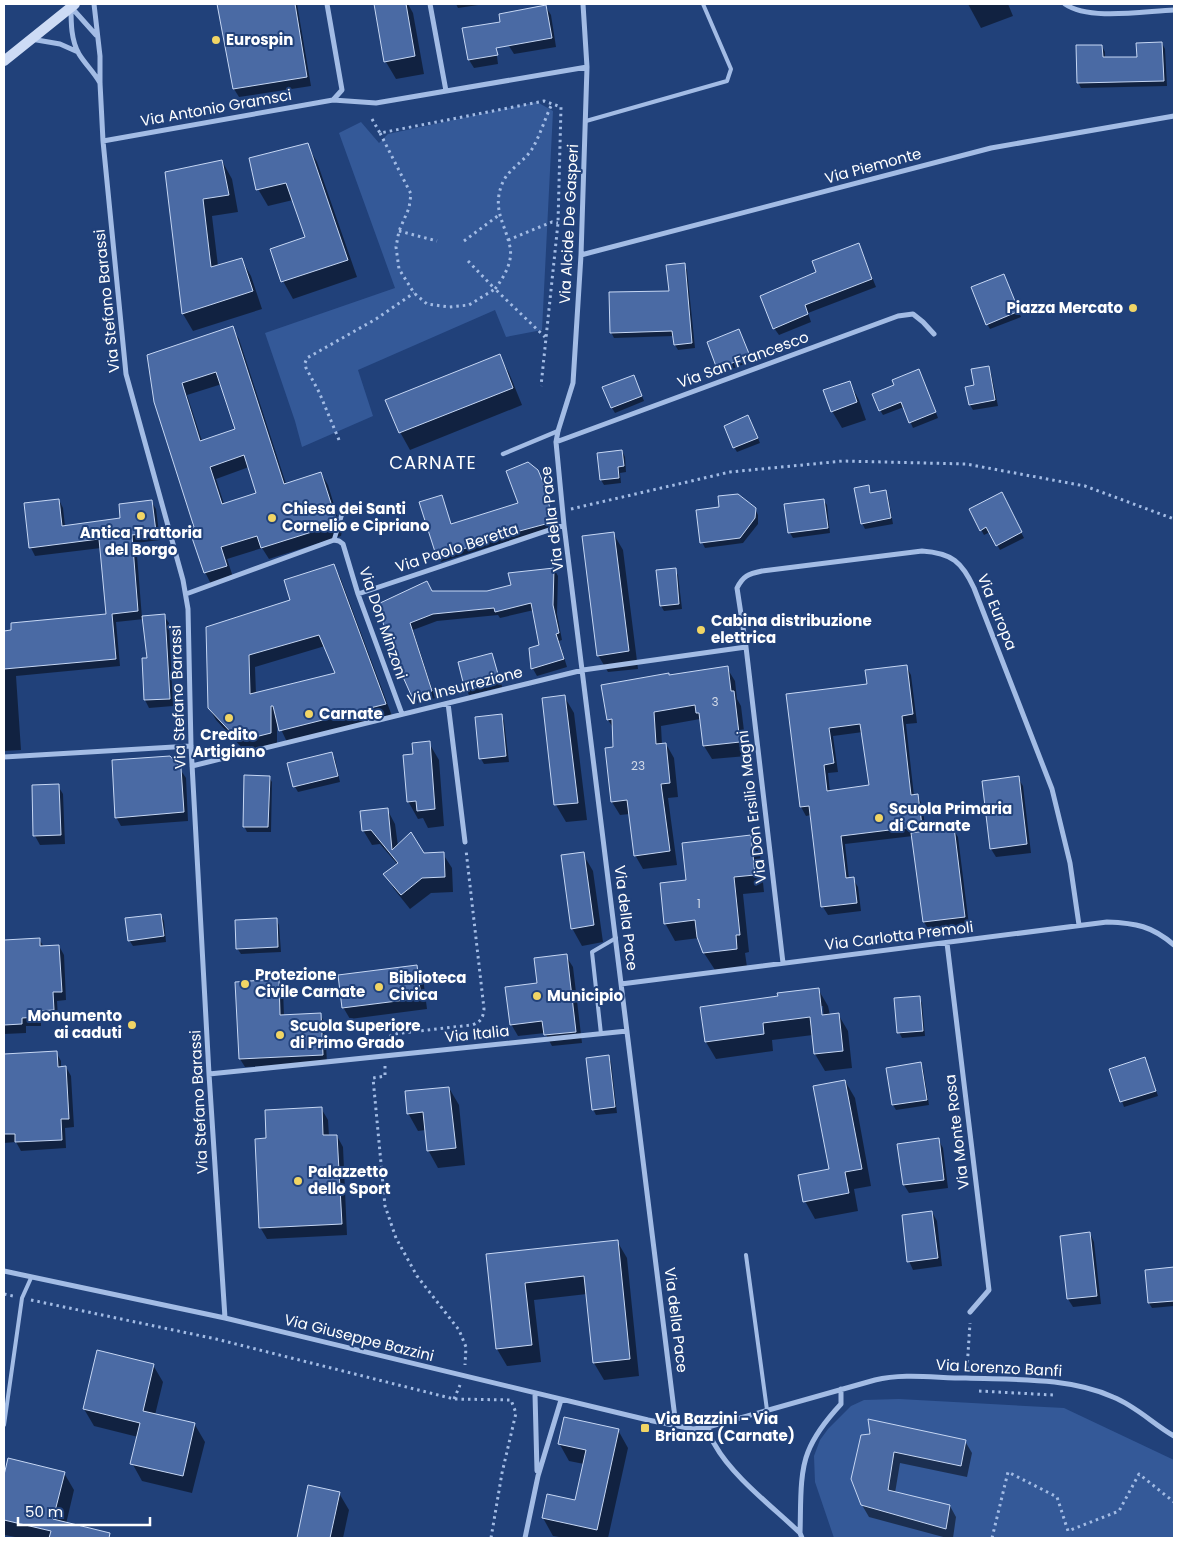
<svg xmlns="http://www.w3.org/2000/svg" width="1178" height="1542" viewBox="0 0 1178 1542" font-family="Poppins,sans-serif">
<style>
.green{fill:#345998}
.shadow{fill:#0007;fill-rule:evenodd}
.building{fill:#4a6aa4;stroke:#c6d7f4;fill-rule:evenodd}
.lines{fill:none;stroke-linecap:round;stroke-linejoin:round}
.path{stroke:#a3bce5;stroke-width:3;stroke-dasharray:2.5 4;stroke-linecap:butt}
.service{stroke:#a3bce5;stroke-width:4}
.pedestrian{stroke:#a3bce5;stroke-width:4.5}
.minor{stroke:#a3bce5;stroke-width:5}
.secondary{stroke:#cddbf5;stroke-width:10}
.poi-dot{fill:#f1d565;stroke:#21417a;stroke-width:2}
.labels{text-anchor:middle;stroke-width:4;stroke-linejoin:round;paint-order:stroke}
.number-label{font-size:12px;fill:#d2dae8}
.poi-label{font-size:15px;font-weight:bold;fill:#fff;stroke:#21417a;text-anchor:start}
.street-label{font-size:15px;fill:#fff;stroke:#21417a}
.quarter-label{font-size:18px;letter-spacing:1px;fill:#fff;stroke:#21417a}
</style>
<rect width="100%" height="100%" fill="#21417a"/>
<path class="green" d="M537,102l16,9 -11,219 -36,7 -11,-27 -137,60 15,46 -71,31 -7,-26 -30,-88 130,-45 -56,-155 22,-11 18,21 9,-9z
M899,1399l165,9 110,52v78h-340l-19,-56 -1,-26 6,-16 8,-11 23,-23 13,-6z"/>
<path class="shadow" d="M219,4h78l14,82 -72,11 -5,-8z
M375,4h33l5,9 11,61 -28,5 -10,-17z
M456,4h29l-27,4z
M968,4h40l5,12 -32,12z
M546,7l5,8 5,32 -42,7 -5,-8 -1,-33z
M494,34l4,30 -24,4 -5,-8z
M1162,43l3,6 2,37 -86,2 -3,-6 24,-36 3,6v6h34z
M307,145l10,17 40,115 -64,22 -10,-18 23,-43 -13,-38 -25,6 -10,-17z
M222,161l10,18 6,33 -26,4 6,50 23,-7 10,17 11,33 -69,22 -10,-17 -17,-141z
M862,252l14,35 -68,26 3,9 -32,13 -5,-7 44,-55z
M684,265l3,5 8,78 -17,2 -3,-5 -1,-9 -60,2 -3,-6 59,-40z
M1006,281l15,36 -31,12 -3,-5z
M232,328l7,11 47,145 35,-11 7,12 14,46 -1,5 -72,23 -7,-11 -35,11 6,18 -22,7 -6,-12 -9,-44 -41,-127zM222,384l15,46 -35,11 -15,-46zM249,467l9,27 -34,10 -8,-25z
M739,330l13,31 -30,12 -4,-5z
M499,356l10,17 13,32 -112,45 -10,-18z
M988,367l3,6 7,33 -25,4 -3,-5 -3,-17 9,-2z
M634,376l10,25 -29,12 -3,-5z
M922,376l16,42 -25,10 -9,-21 -21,8 -3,-5z
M849,382l10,18 7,20 -24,8 -10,-17z
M751,422l9,21 -23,9 -3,-5z
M622,451l3,6 1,15 -6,1 1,10 -17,2 -3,-5z
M541,477l6,17 8,34 -50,14 -64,20 -3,-5 3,-60 10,28 69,-21z
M868,487l4,7 13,-3 3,5 5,28 -28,5 -3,-6z
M1001,494l23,44 -24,12 -10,-18 -6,3 -14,-25z
M59,500l4,8 2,18 57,-6 29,-19 5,8 4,31 -24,3 6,75 22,-2 5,7 4,83 -24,2 -4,-8 -1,-40h4l-4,-41 -28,3 4,44 -104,10 5,74 -17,1v-119l103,-17 -6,-67 -66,8 -4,-8z
M823,500l4,5 3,28 -37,5 -3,-5z
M755,509l3,6v9l-15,19 -38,5 -3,-6z
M613,533l10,17 15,119 -30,3 -10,-17z
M333,565l7,12 52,139 -105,26 -10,-21v23l-31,8 -30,-32 -7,-12 -2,-80 85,-27zM325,646l12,28 -81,20 -1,-27z
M554,569l4,7 -1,38 5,26 -3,1 8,26 -30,9 -4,-7 -3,-20 11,-3 -7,-36 -34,8 -2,-3 -61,6 -24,9 22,68 -17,6 -27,-57 41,-55h55l25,-6z
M675,570l3,5 4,34 -18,2 -3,-5z
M906,666l5,9 6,48 -11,1 8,72 3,-1 5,9 4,28 27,-3 5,8 11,88 -40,5 -5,-8 -11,-86 -68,8 4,35h4l5,8 3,24 -33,4 -5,-8 -12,-92 -5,1 -5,-9 -13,-112 80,-10zM863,732l7,54 -40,6 -2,-19 10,-1 -5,-36z
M727,668l8,13 2,18 4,7 6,50 -35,3 -8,-13 -4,-27 -39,7 1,19 4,-1 8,14 4,39 -10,1 9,67 -34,4 -8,-14 -5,-41 -10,1 -8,-13 3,-54 -1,-19 -6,-9 -6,-34z
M501,682l1,5 -33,8 -2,-4z
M564,696l10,17 13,107 -21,2 -10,-17 -13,-106z
M501,715l3,6 5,41 -25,2 -3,-5 -5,-41z
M429,743l10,17 5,66 -16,2 -5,-10 -5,1 -10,-18z
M331,754l4,5 5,23 -42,10 -3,-5 -6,-23z
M180,769l6,9 2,43 -67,5 -5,-9z
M269,777l3,5 -1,50h-24l-3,-6z
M1018,778l5,8 8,67 -35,4 -5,-8z
M33,786h25l5,8 2,50 -25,1 -5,-9z
M387,809l8,15 3,22 25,8h20l9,14 1,24 -22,1 -21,16 -16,-20 -9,-15 13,-9 -18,-21 -8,1 -9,-15z
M750,836l10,18 4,38 -21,2 6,58 -4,1 2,14 -32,3 -11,-17 -5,-15 -24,3 -10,-18z
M583,854l10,17 10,71 -21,4 -10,-18z
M161,915l3,6 2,21 -33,4 -4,-6z
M276,919l3,6 2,27 -40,2 -4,-6z
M39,939l5,8 15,-1 5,9 2,45 -9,1 1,17 -17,1v7h-15v7l-22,1v-93z
M566,956l7,11 9,76 -30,3 -7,-13 -27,3 -7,-12 27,-40z
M416,966l7,12 4,31 -77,10 -7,-12z
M278,981l5,8 1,27 36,-2 5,9 2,41 -82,3 -5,-8z
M818,989l10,17 2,9 8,-1 10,17 4,37 -27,3 -10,-17 -2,-19 -41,5 1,11 -57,8 -10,-17 73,-45zM820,1006h3l1,15h-2z
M919,997l3,6 3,33 -23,2 -3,-6z
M56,1052l5,9v7l5,-1 5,9 3,51 -9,1 1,20 -45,3 -5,-9 -12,1v-88z
M608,1056l3,6 6,51 -21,2 -3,-6z
M1145,1059l13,37 -34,11 -13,-37z
M920,1063l3,5 6,37 -33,5 -3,-5 -6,-36z
M845,1081l10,17 16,88 -17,3 4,22 -43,8 -10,-18 25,-31z
M449,1088l10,17 6,60 -27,3 -10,-18 -2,-20 -8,1 -10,-18z
M321,1108l7,12 1,16h8l6,11 4,88 -80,4 -7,-12 7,-88z
M938,1139l5,9 5,40 -39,5 -5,-8z
M932,1212l5,9 5,45 -29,4 -4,-9z
M1090,1233l4,9 7,62 -28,3 -5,-8z
M617,1241l10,17 12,118 -35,4 -10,-17 -7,-69 -53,6 7,62 -34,4 -10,-17 -10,-94z
M1174,1269v37l-22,2 -3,-5 -2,-32z
M153,1365l10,17 -8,33 40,10 10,17 -13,51 -50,-12 -10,-18 6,-26 -44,-11 -10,-17z
M618,1430l10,18 -20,90h-43l-12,-2 -10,-18 5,-23 28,6 8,-37 -15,-3 -10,-18z
M862,1436l103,5 7,12 -5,24 -67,-14 -5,30 55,13 6,11 -3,21h-6l-78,-21 -7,-12z
M9,1460l55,13 10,17 -8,34 39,9 3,5h-88l-15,-3 -1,-55z
M309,1487l30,6 10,17 -6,28h-45z"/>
<path class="building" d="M217,4h78l12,73 -74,12z
M374,4h32l9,52 -31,6z
M546,5l6,33 -56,10 2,7 -30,5 -6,-32 38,-6 -1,-8z
M1162,42l2,39 -87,2 -1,-38h26l1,12h34l-1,-14z
M308,143l40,117 -67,22 -11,-33 35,-12 -19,-54 -30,7 -7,-32z
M222,160l7,35 -26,4 8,68 31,-9 11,33 -71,23 -17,-142z
M859,243l13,36 -67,26 3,9 -35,15 -13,-33 56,-24 -4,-11z
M685,263l7,80 -18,2 -2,-14 -62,2 -1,-41 60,-1 -3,-26z
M1004,274l15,37 -33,14 -15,-38z
M233,326l51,158 37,-12 15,47 -2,6 -73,23 -4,-12 -36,11 6,19 -23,7 -15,-44 5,-2 -40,-125 -7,-47zM216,372l19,57 -35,12 -18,-58zM244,455l12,38 -34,11 -12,-37z
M739,329l11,27 -33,13 -10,-27z
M500,354l13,34 -114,45 -14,-33z
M989,366l6,34 -26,5 -4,-18 9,-2 -3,-16z
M919,369l17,43 -27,11 -8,-21 -22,9 -7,-17 22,-9 -2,-5z
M634,375l8,21 -31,12 -9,-21z
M850,381l7,21 -26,10 -8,-22z
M748,415l10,23 -25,10 -9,-22z
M622,450l2,16 -6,1 1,11 -19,2 -3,-27z
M528,462l10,8 7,17 8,35 -52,14 -64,22 -18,-56 23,-7 9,29 67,-21 -12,-32z
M869,485l1,8 16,-3 5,28 -30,6 -7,-36z
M1002,492l20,40 -26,14 -10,-19 -6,4 -11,-22z
M738,494l18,14 -1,10 -15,20 -40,5 -4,-33 23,-3 -1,-11z
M59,499l3,27 58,-8 -1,-14 33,-4 4,32 -24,3 6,76 -26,3 4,45 -112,10v-38l7,-1v-7l95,-9 -7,-75 -70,9 -5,-45z
M824,499l4,29 -40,5 -4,-29z
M614,532l15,119 -32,5 -15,-120z
M334,564l52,140 -107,27 -6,-25h-2v27l-32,8 -31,-33 -2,-81 84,-27 -6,-20zM319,635l16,38 -85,21 -1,-39z
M554,568l-1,37 6,28 -3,1 8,25 -33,10 -2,-21 10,-3 -8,-42 -36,9 -1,-4 -61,6 -23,9 22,68 -20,6 -22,-49 -12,-44 49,-23 5,10h55l24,-6 -3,-12z
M676,568l3,36 -19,2 -4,-36z
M165,614l5,85 -26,1 -2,-42h5l-5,-42z
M492,653l8,28 -35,9 -7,-28z
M907,665l6,49 -11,2 9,79 7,-1 4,32 -81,10 5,42 8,-1 3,26 -36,4 -12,-101 -9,1 -14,-113 81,-10 -2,-14zM860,724l9,61 -42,6 -3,-26 10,-2 -5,-35z
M728,666l3,25h3l6,51 -37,4 -4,-33h-3l-1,-8 -41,7 2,32 10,-1 4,40 -9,1 9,67 -36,5 -7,-56 -16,2 -6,-54 8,-1 -1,-28 -5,1 -6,-35 68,-12v2z
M565,695l13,108 -24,2 -12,-107z
M502,714l4,42 -27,3 -4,-42z
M430,741l5,68 -18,2 -1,-10 -9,1 -4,-47 10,-1 -1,-11z
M332,752l6,24 -45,11 -6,-24z
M170,756l11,12 3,44 -69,6 -3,-58z
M244,775l26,1 -2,51h-25z
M1019,776l8,68 -37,5 -8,-68z
M59,784l2,51 -28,1 -1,-51z
M388,808l4,42 19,-18 13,21 20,-1 1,25 -23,1 -21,17 -18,-21 15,-11 -27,-33 -9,1 -2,-20z
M954,827l11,90 -42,5 -12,-89z
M751,835l4,40 -21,2 6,58h-4l1,14 -34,4 -6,-16 -2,-17 -31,4 -4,-41 26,-3 -4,-37z
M584,852l10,73 -23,4 -10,-74z
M161,914l3,22 -36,5 -3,-23z
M277,918l1,29 -42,2 -1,-29z
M40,938v8l19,-1 3,47h-9l1,18 -17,1v6l-15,1v6l-18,1v-85z
M567,954l9,78 -32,3 -2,-14 -32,4 -5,-38 32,-4 -3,-25z
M417,965l4,33 -79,10 -4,-33z
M279,979l1,36 41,-2 2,42 -84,4 -4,-77z
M819,988l3,27 17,-2 4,38 -29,3 -4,-37 -47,6 1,11 -59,8 -5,-35 78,-11 -1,-3z
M920,996l3,35 -26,2 -3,-35z
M57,1051l1,16 8,-1 3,53h-8l1,21 -47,2v-8h-11v-80z
M609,1055l6,52 -23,3 -6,-52z
M1145,1057l11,34 -36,11 -11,-33z
M921,1062l6,38 -35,5 -6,-37z
M845,1080l17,89 -17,3 4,21 -46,9 -5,-27 31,-6 -16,-83z
M449,1087l7,61 -29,3 -4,-39 -16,2 -2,-23z
M322,1107l1,28h14l5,89 -83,4 -4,-89 11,-1 -1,-28z
M939,1138l5,42 -41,5 -6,-41z
M932,1211l6,47 -31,4 -5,-47z
M1090,1232l7,64 -30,3 -7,-63z
M618,1240l12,119 -37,4 -9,-87 -59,7 7,62 -36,4 -10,-95z
M1174,1267v34l-26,2 -3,-33z
M97,1350l57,14 -11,47 52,12 -12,53 -53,-12 10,-41 -57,-14z
M564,1417l55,12 -22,101 -55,-12 5,-24 28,6 11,-50 -28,-6z
M868,1419l98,21 -5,26 -67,-14 -6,38 62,15 -4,24 -85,-24 -10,-26 10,-44 9,-1z
M8,1458l57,14 -12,47 57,14 -1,5h-60l2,-7 -47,-11v-45z
M308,1485l32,7 -10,46h-33z"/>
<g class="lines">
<path class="path" d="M372,119l8,14 164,-32 17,6 -3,116 -17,163
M380,133l31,61 -2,14 -10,23 -3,16 3,22 15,24 13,11 22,3 20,-2 26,-16 50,48
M399,231l38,10
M508,240l44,-18 6,1
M464,241l35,-26
M468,261l27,28c9,-12 18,-27 15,-42 -5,-24 -18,-37 -8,-63 6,-15 22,-22 30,-35 8,-13 13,-31 20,-45
M339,440l-20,-48 -13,-24 -1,-5 2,-5 69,-39 38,-26
M571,509l159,-37 113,-11 123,3 119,22 89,33
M384,1047l1,-7 8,-6 79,-9c9,-3 11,-7 12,-16l-18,-159
M385,1066v10l-12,2 12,128 11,32 21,38 42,54 7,17 -1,18
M4,1294l9,2
M31,1300l185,39 238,60 57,1 5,13 -14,60 -11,65
M967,1369l3,-46
M979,1391l74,4
M454,1399l6,-14
M992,1538l16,-66 49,25 11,34 51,-20 20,-37 35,28"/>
<path class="service" d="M586,121l141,-40 4,-12 -28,-65
M601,1034l-9,-82 24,-14
M746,1255l21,155
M4,1425l18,-127 9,-20"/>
<path class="pedestrian" d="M503,454l55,-23
M334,540l8,-26"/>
<path class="minor" d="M94,4l6,52v27l3,58 23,233 57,206 5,29 3,137 18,328 16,244
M430,4l16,87
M583,4l4,63 -6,188 -8,128 -15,48 -2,11 8,83 112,901
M1065,4c24,17 80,7 109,6
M71,7c0,16 0,33 8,47 6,10 15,18 21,29
M71,7l25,28
M31,39l29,5 18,8
M333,100l43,3 211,-36
M103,141l230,-41 9,-10 -15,-86
M581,255l410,-107 183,-32
M556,442l342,-126 15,-2 10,8 11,12
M186,594l148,-54 5,1 4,3 15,50 44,120
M358,594l206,-69
M448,703l17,139
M4,757l187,-11
M192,766l391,-96 163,-23
M947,943l42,347 -19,22
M783,963l-37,-316 -9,-59c6,-12 11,-14 25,-17l160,-20c30,2 40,11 52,37l78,201 18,74 9,62
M621,984l486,-62c29,1 45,4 67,23
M209,1074l418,-43
M4,1271l221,47 423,102 45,9 15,-2 167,-47c29,-7 61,-2 91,-2 49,2 102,-1 147,19 23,9 40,27 61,39
M535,1394l2,77
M708,1427c2,6 3,13 7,18 17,31 59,63 85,88
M525,1538l13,-62 23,-76
M802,1538l-2,-5c1,-25 -1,-59 8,-81 7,-18 20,-34 33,-48v-15"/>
<path class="secondary" d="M4,61l71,-57"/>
</g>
<g class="poi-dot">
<circle cx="216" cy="40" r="5"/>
<circle cx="1133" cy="308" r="5"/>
<circle cx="141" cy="516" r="5"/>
<circle cx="272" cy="518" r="5"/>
<circle cx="701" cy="630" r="5"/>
<circle cx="309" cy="714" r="5"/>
<circle cx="229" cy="718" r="5"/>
<circle cx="879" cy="818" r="5"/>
<circle cx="245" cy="984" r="5"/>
<circle cx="379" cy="987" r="5"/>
<circle cx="537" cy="996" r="5"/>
<circle cx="132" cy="1025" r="5"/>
<circle cx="280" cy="1035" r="5"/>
<circle cx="298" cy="1181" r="5"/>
<rect x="640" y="1423" width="10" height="10" rx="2.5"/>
</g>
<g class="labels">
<g class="number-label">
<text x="715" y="706">3</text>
<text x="638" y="770">23</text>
<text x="699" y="908">1</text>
</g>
<g class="poi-label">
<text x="226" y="45">Eurospin</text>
<text x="1123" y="313" text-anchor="end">Piazza Mercato</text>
<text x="282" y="514">Chiesa dei Santi<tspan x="282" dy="17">Cornelio e Cipriano</tspan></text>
<text x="141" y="538" text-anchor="middle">Antica Trattoria<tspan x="141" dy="17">del Borgo</tspan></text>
<text x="711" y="626">Cabina distribuzione<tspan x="711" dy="17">elettrica</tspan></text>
<text x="319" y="719">Carnate</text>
<text x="229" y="740" text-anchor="middle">Credito<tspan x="229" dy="17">Artigiano</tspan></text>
<text x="889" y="814">Scuola Primaria<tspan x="889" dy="17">di Carnate</tspan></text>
<text x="255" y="980">Protezione<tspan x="255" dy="17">Civile Carnate</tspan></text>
<text x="389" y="983">Biblioteca<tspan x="389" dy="17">Civica</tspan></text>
<text x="547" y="1001">Municipio</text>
<text x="122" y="1021" text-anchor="end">Monumento<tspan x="122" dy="17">ai caduti</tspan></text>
<text x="290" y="1031">Scuola Superiore<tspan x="290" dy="17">di Primo Grado</tspan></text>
<text x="308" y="1177">Palazzetto<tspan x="308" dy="17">dello Sport</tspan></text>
<text x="655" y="1424">Via Bazzini - Via<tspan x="655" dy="17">Brianza (Carnate)</tspan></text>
</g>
<g class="street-label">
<text transform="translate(216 108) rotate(-10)" y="5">Via Antonio Gramsci</text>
<text transform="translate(873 166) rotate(-15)" y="5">Via Piemonte</text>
<text transform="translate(569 224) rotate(-87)" y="5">Via Alcide De Gasperi</text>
<text transform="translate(107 301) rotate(-96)" y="5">Via Stefano Barassi</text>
<text transform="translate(743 360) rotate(-20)" y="5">Via San Francesco</text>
<text transform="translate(552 519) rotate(-97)" y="5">Via della Pace</text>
<text transform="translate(457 548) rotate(-18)" y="5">Via Paolo Beretta</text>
<text transform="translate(997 612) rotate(68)" y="5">Via Europa</text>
<text transform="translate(383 623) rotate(71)" y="5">Via Don Minzoni</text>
<text transform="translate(465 686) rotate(-14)" y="5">Via Insurrezione</text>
<text transform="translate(178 697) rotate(-92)" y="5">Via Stefano Barassi</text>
<text transform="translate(752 807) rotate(-97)" y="5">Via Don Ersilio Magni</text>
<text transform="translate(626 918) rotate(83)" y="5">Via della Pace</text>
<text transform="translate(899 936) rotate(-7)" y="5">Via Carlotta Premoli</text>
<text transform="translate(477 1034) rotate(-6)" y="5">Via Italia</text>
<text transform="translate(199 1102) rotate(-93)" y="5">Via Stefano Barassi</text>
<text transform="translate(957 1132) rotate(-97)" y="5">Via Monte Rosa</text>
<text transform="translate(676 1320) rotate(83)" y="5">Via della Pace</text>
<text transform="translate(359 1338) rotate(14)" y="5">Via Giuseppe Bazzini</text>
<text transform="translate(999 1368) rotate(3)" y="5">Via Lorenzo Banfi</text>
</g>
<g class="quarter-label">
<text x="433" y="469">CARNATE</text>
</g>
</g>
<rect width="1178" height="1542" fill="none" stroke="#ffffff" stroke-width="10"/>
<path d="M18 1517v8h132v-8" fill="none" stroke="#ffffff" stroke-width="2.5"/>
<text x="25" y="1517" font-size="15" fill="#ffffff" stroke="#21417a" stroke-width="4" paint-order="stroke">50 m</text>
</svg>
